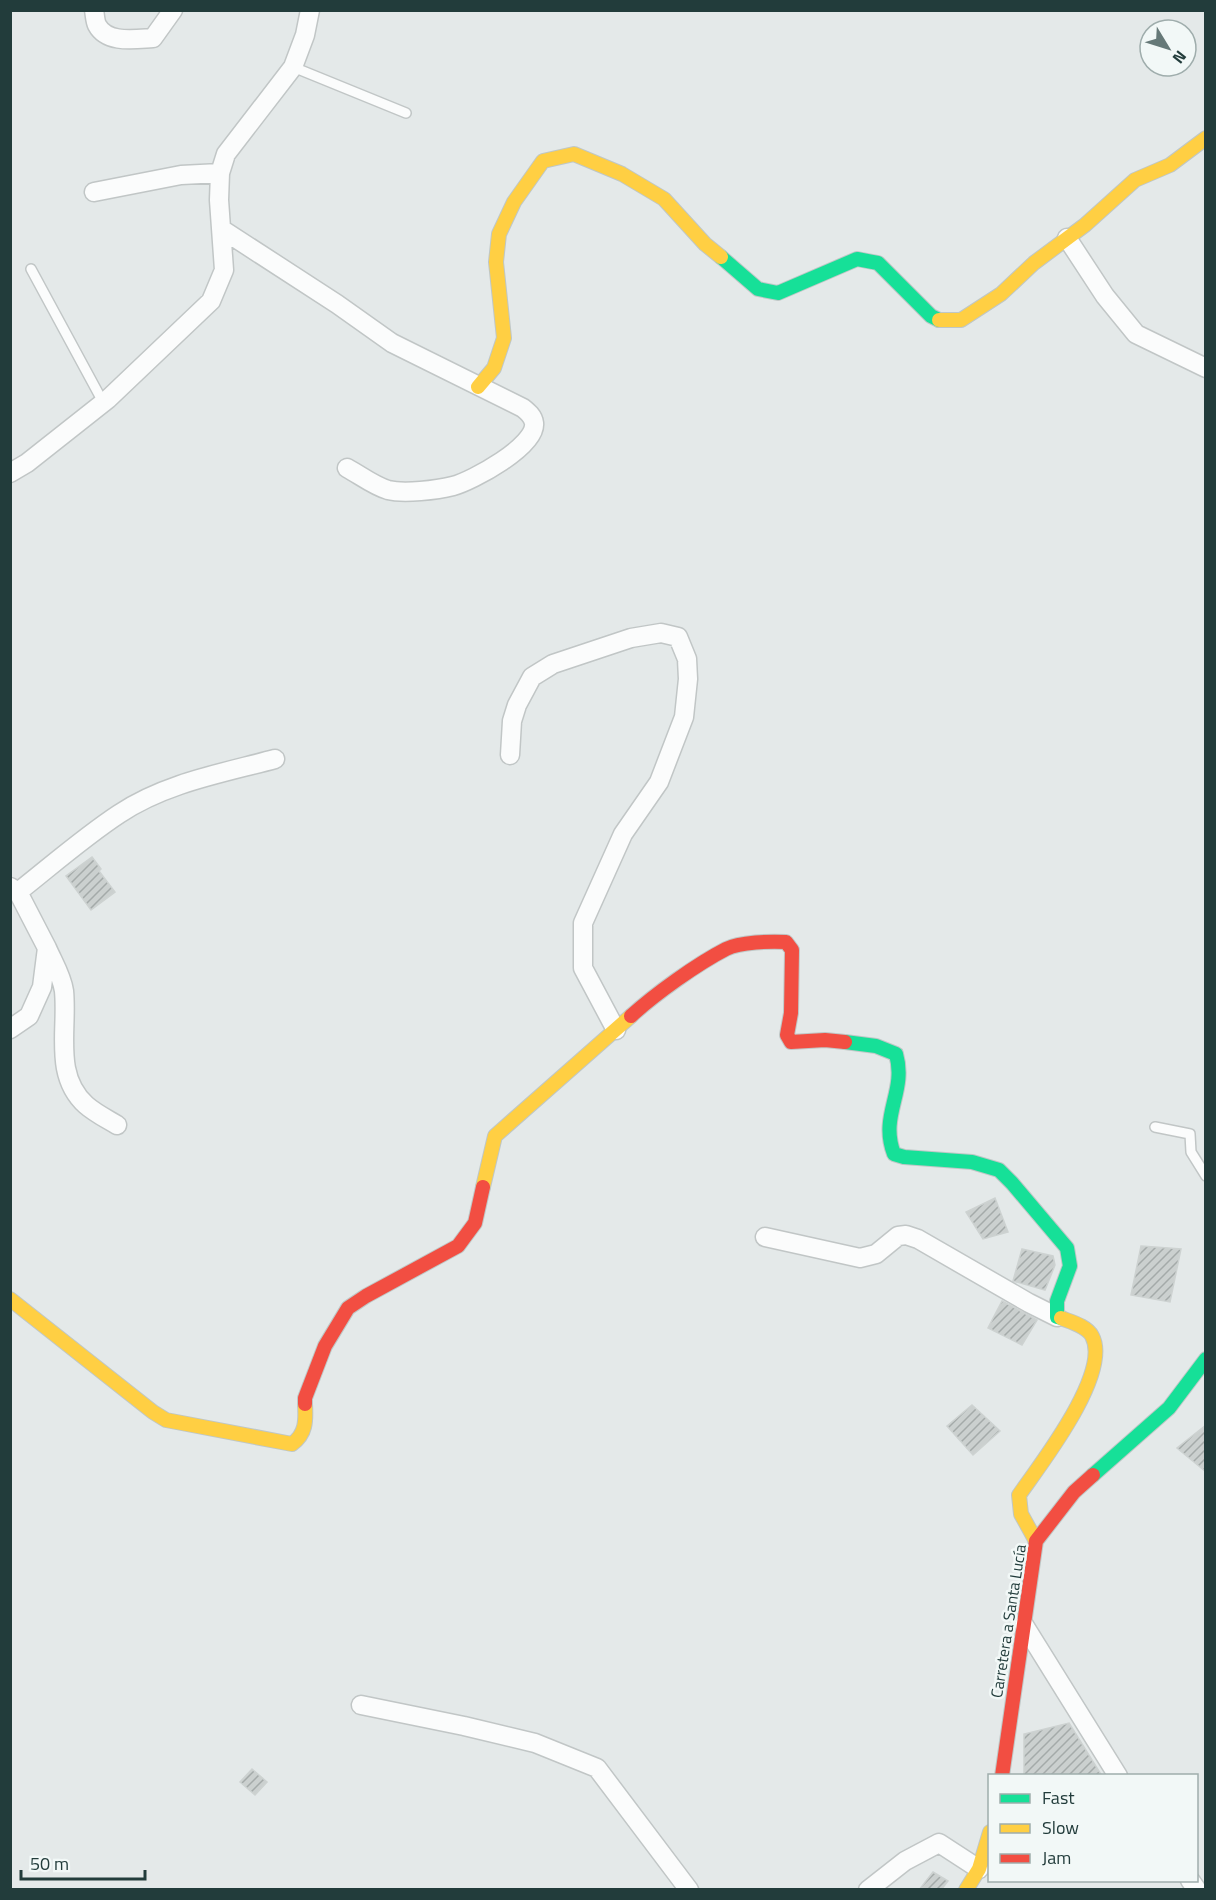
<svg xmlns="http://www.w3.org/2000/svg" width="1216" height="1900" viewBox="0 0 1216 1900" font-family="'Titillium Web',sans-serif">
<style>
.building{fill:url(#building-hatch);stroke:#cdd2d1;stroke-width:1.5}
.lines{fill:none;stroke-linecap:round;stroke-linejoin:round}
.lane-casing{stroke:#c1c6c6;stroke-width:12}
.street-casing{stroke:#c1c6c6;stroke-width:21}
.fast-casing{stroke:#bfc7c6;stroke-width:16}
.slow-casing{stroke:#bfc7c6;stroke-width:16}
.jam-casing{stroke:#bfc7c6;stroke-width:16}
.lane{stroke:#fbfcfc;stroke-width:9}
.street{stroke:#fbfcfc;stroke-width:18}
.fast{stroke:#16e098;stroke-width:14}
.slow{stroke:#ffcf43;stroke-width:14}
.jam{stroke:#f24e42;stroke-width:14}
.labels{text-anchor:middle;stroke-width:5;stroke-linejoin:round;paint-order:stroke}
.street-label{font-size:16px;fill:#223c3b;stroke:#f2f8f7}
</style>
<defs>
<pattern id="building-hatch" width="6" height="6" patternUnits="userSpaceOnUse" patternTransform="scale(1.5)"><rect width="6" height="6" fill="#cbd0cf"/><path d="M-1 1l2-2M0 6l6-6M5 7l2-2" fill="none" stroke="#a4aaa9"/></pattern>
</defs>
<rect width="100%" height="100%" fill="#e4e9e9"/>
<path class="building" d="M92,857l9,12 -2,2 16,21 -24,18 -25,-34z
M995,1198l13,34 -25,7 -17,-27z
M1141,1246l40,3 -11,53 -39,-7z
M1022,1249l31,7 2,9 -10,25 -32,-9z
M1002,1301l35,19 -15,25 -34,-17z
M972,1405l28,26 -27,24 -26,-29z
M1206,1425v47l-29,-24z
M1069,1723l33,53h-78v-42z
M252,1769l15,13 -12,13 -15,-13z
M933,1872l15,9 -7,9h-22z"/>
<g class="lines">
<defs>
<path id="lane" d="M293,67l113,46
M31,269l72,133
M1155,1127l35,7 1,18 15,24"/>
<path id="street" d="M94,10c1,5 1,11 3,15 10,19 38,14 56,13l20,-28
M94,192l87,-17 39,-2
M223,230l114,74 55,39 131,65c5,4 10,8 11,15 3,23 -62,58 -81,63 -16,4 -49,8 -65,4 -14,-4 -28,-15 -41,-22
M1067,238l38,58 31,38 70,34
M10,473l17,-10 81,-64 103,-98 13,-31 -5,-70 1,-27 6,-19 67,-87 12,-32 5,-25
M510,755l2,-34 5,-16 15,-28 21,-13 78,-26 30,-5 17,4 9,22 1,20 -4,38 -25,65 -36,52 -40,89v45l33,62
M10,887l8,5 29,56 -5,39 -13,29 -19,13
M18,892c33,-26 66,-55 101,-78 46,-31 104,-41 156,-55
M47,948c6,14 15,28 17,43 4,39 -11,84 22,114 9,8 21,14 31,20
M765,1237l95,21 16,-4 22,-18 8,-1 12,4 111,64 28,14
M1024,1625l94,151
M361,1705l103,21 71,17 62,25 92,122
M1190,1880l7,10
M868,1890l37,-29 34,-18 40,26"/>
<path id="fast" d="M721,257l37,32 20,4 79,-34 21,4 53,53 8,4
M845,1042l31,4 20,8c11,38 -17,61 -2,100l10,3 68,5 27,8 13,13 55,65 3,18 -13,35v16l4,1
M1093,1475l76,-67 37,-49"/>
<path id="slow" d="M939,320h22l40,-26 33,-31 51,-38 50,-45 35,-15 36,-27
M478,387l16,-19 10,-30 -8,-76 3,-28 15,-32 29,-41 31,-7 48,20 42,25 41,45 16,13
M483,1187l12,-51 136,-120
M10,1299l143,113 13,8 126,24c14,-10 14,-23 13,-40
M1036,1541l-15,-27 -2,-19c21,-30 93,-122 73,-159 -5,-10 -21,-14 -31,-18
M966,1890l13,-21 11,-37"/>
<path id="jam" d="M631,1016c24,-22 66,-52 95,-67 14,-7 45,-8 60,-7l6,8 -1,63 -4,22 4,7 34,-2 20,2
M305,1404v-6l20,-52 23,-38 18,-12 92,-50 17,-23 8,-36
M1002,1776l34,-235 38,-49 19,-17"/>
</defs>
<use href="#lane" class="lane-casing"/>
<use href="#street" class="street-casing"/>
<use href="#fast" class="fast-casing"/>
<use href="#slow" class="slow-casing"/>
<use href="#jam" class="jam-casing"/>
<use href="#lane" class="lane"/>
<use href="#street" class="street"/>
<use href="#fast" class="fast"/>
<use href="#slow" class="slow"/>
<use href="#jam" class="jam"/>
</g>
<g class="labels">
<g class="street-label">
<text transform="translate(1008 1621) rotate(-81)" y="6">Carretera a Santa Lucía</text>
</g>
</g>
<rect width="1216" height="1900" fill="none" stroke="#223c3b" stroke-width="24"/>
<rect x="988" y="1774" width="210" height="108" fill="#f2f8f7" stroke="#9fadac" stroke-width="1.5"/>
<rect x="1000" y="1794" width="30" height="9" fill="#16e098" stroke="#9fadac" stroke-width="1.5"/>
<text x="1042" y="1804" font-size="18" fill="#223c3b">Fast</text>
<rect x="1000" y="1824" width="30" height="9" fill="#ffcf43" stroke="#9fadac" stroke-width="1.5"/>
<text x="1042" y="1834" font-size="18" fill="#223c3b">Slow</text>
<rect x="1000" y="1854" width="30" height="9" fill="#f24e42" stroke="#9fadac" stroke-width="1.5"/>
<text x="1042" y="1864" font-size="18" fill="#223c3b">Jam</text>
<g transform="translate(1168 48) rotate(128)"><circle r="28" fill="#f2f8f7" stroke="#9fadac" stroke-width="1.5"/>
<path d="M0-4.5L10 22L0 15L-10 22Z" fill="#667978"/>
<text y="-9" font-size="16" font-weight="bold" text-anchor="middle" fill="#223c3b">N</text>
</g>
<path d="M21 1870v9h124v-9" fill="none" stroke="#223c3b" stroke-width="3"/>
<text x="30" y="1870" font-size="18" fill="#223c3b" stroke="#f2f8f7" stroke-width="4.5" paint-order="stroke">50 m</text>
</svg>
